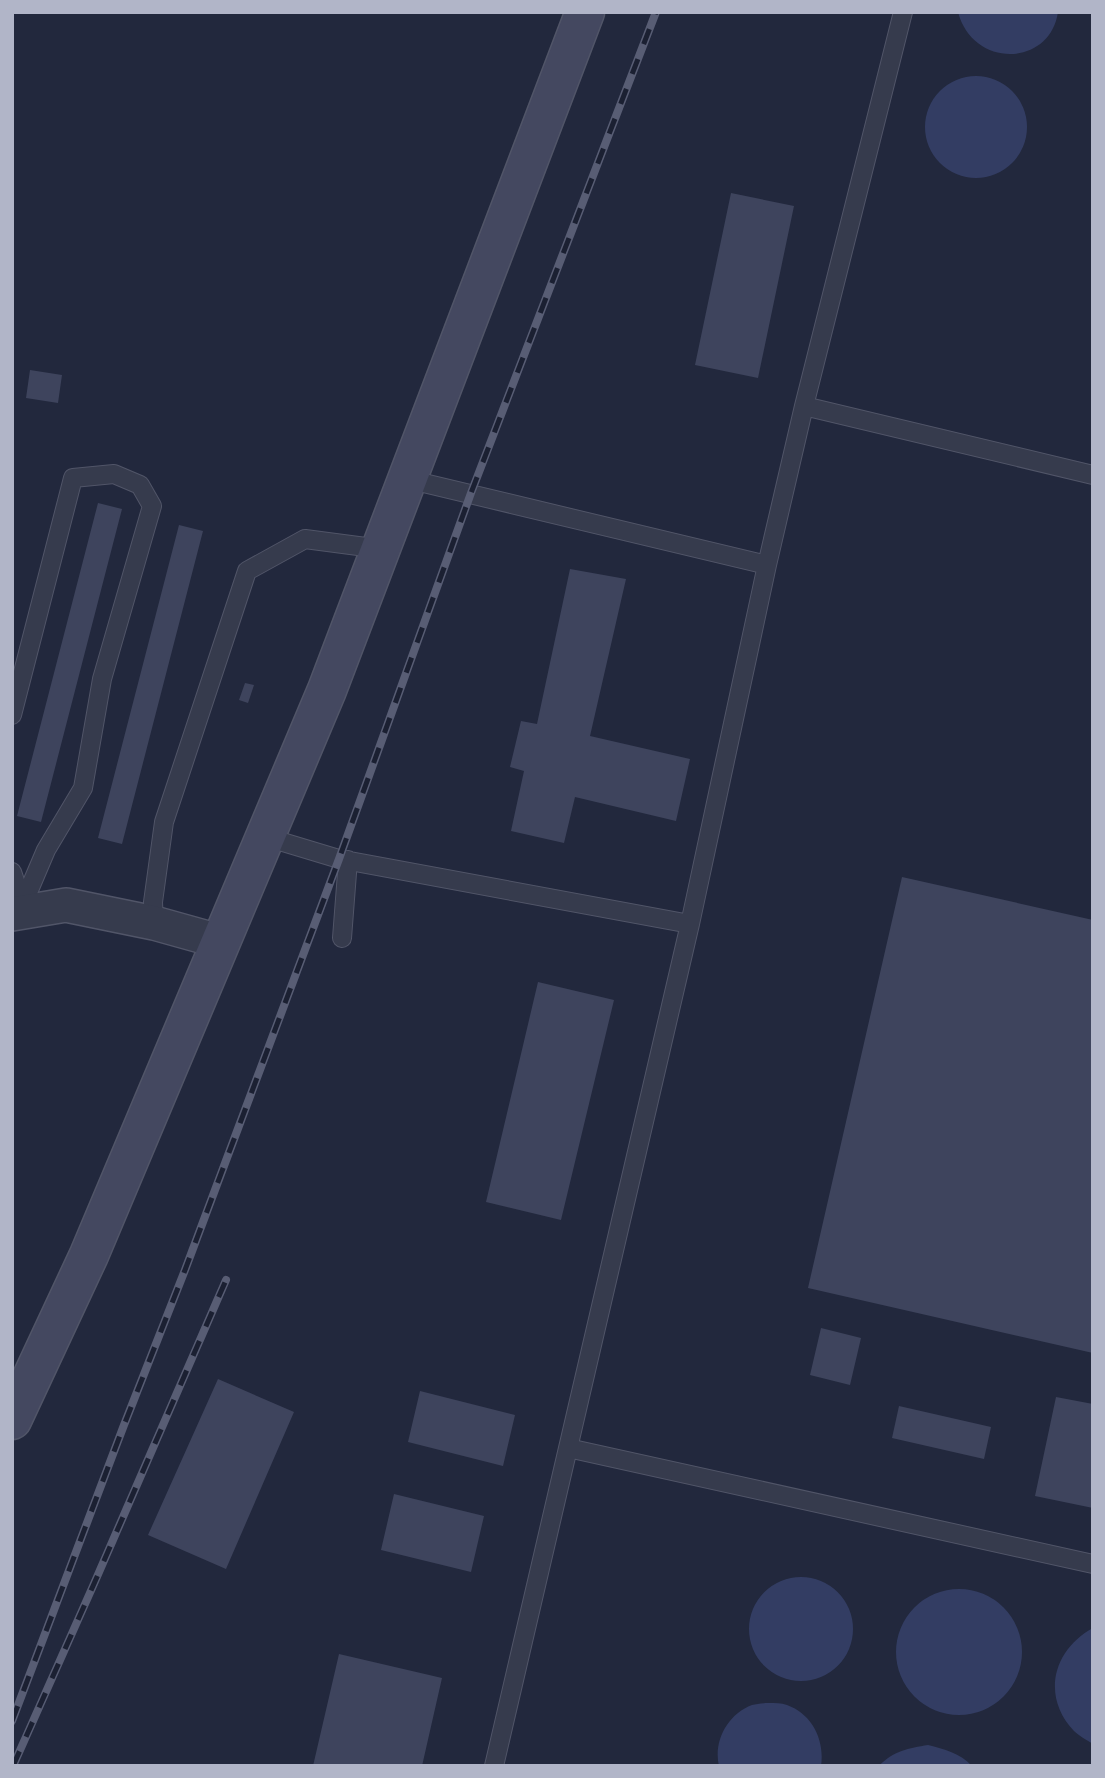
<svg xmlns="http://www.w3.org/2000/svg" width="1105" height="1778" viewBox="0 0 1105 1778" font-family="Raleway,sans-serif">
<style>
.water{fill:#333d63}
.building{fill:#3e445d}
.lines{fill:none;stroke-linecap:round;stroke-linejoin:round}
.lane-casing{stroke:#515568;stroke-width:20}
.street-casing{stroke:#515568;stroke-width:36}
.secondary-casing{stroke:#515568;stroke-width:41}
.lane{stroke:#363b4d;stroke-width:18}
.street{stroke:#363b4d;stroke-width:33}
.secondary{stroke:#444860;stroke-width:38}
.rail-casing{stroke:#585d74;stroke-width:8}
.rail{stroke:#1b2032;stroke-width:5;stroke-dasharray:16;stroke-linecap:butt}
</style>
<rect width="100%" height="100%" fill="#22283d"/>
<path class="water" d="M958,12h100c-8,55 -85,57 -100,0z
M925 127a51 51 0 1 1 102 0a51 51 0 1 1-102 0Z
M749 1629a52 52 0 1 1 104 0a52 52 0 1 1-104 0Z
M896 1652a63 63 0 1 1 126 0a63 63 0 1 1-126 0Z
M1093,1628v116c-6,-4 -14,-8 -19,-13 -33,-35 -21,-81 19,-103z
M769,1703c6,0 12,0 18,2 25,9 38,35 34,61h-102c-6,-25 9,-52 33,-61 5,-1 12,-2 17,-2z
M928,1745c16,4 32,8 44,21h-93c14,-15 30,-18 49,-21z"/>
<path class="building" d="M731,193l63,13 -36,172 -63,-13z
M30,370l32,5 -4,28 -32,-5z
M98,503l24,6 -81,313 -24,-6z
M179,525l24,6 -81,313 -24,-6z
M570,569l56,10 -36,157 100,23 -14,62 -101,-24 -11,46 -53,-12 13,-60 -14,-4 11,-46 16,3z
M245,683l9,2 -6,18 -9,-3z
M902,877l191,43v433l-285,-65z
M538,982l76,18 -53,220 -75,-18z
M821,1328l40,10 -11,47 -40,-10z
M218,1379l76,33 -68,157 -78,-34z
M420,1391l95,24 -12,51 -95,-24z
M1056,1397l37,7v104l-58,-12z
M899,1406l92,21 -7,32 -92,-21z
M394,1494l90,22 -13,56 -90,-22z
M339,1654l103,24 -20,88h-109z"/>
<g class="lines">
<defs>
<path id="lane" d="M804,406l289,69
M407,479l360,86
M12,715l61,-237 41,-4 26,11 12,21 -50,173 -19,109 -37,62 -23,54
M266,837l73,22 351,65 -196,842
M12,872l12,36
M154,923l-1,-21 11,-80 83,-251 58,-32 76,10
M690,924l77,-359 37,-159 99,-394
M342,938l6,-78
M568,1448l525,116"/>
<path id="street" d="M12,914l54,-9 88,18 68,19"/>
<path id="secondary" d="M12,1420l77,-165 238,-565 258,-678"/>
</defs>
<use href="#lane" class="lane-casing"/>
<use href="#street" class="street-casing"/>
<use href="#secondary" class="secondary-casing"/>
<use href="#lane" class="lane"/>
<use href="#street" class="street"/>
<use href="#secondary" class="secondary"/>
<defs>
<path id="rail" d="M12,1721l112,-296 61,-155 154,-411 132,-366 185,-481
M13,1766l80,-180 133,-306"/>
</defs>
<use href="#rail" class="rail-casing"/>
<use href="#rail" class="rail"/>
</g>
<rect width="1105" height="1778" fill="none" stroke="#b1b5c8" stroke-width="28"/>
</svg>
